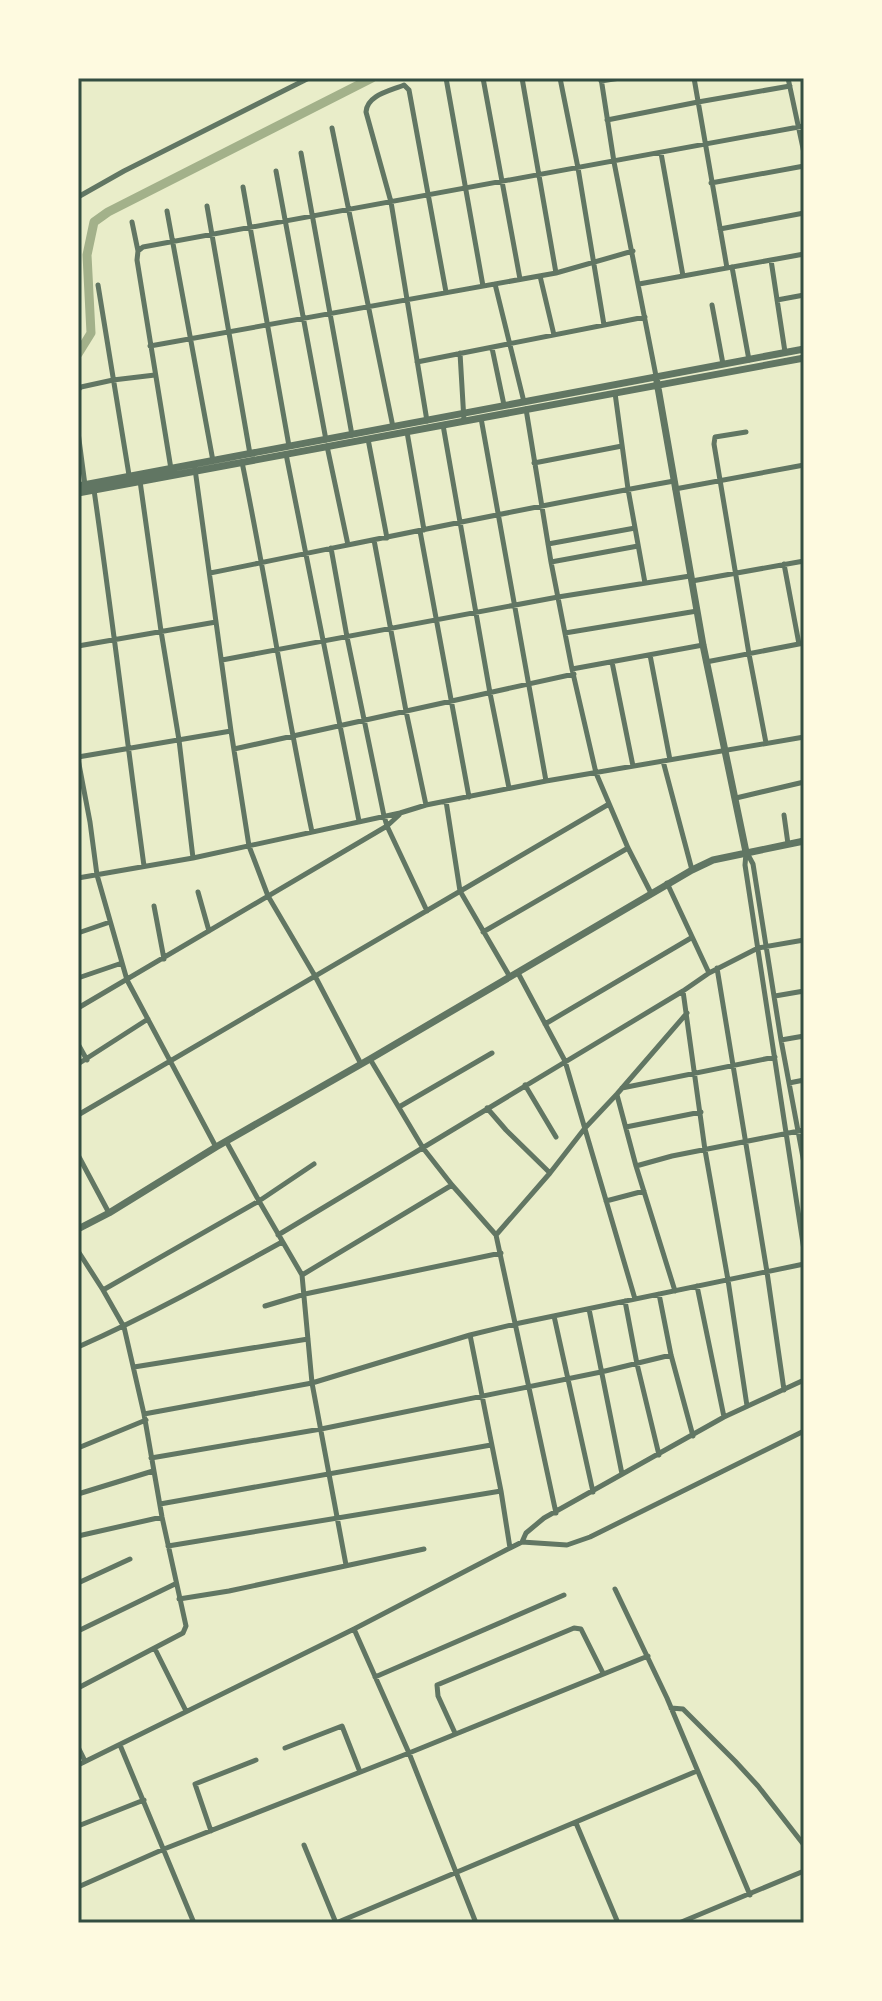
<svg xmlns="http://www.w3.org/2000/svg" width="882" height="2001" viewBox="0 0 882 2001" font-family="Signika,sans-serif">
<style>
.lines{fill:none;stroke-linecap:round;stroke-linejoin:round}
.canal{stroke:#a3b18a;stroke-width:9}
.minor{stroke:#617663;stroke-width:5}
.tertiary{stroke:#617663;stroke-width:7}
.neatline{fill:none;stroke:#344e41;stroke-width:3}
</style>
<rect width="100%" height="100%" fill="#e9edc9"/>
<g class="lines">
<path class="canal" d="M78,354l13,-21 -4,-78 7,-33 14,-10 264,-134"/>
<path class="minor" d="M446,78l37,208
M483,78l37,201
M522,78l34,195
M560,78l18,90 26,157
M601,78l13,84 42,214
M694,78l33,190
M788,78l16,75
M601,81l19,-3
M607,120l91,-18 92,-16
M332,128l61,299
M301,153l51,282
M661,153l22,123
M276,171l50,269
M711,183l93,-17
M243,187l46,259
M78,197l46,-26 185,-93
M207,206l43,248
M167,211l46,250
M132,222l6,29
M720,229l84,-16
M771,260l14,92
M732,267l17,93
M540,276l14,59
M495,284l29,118
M639,284l165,-30
M98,285l31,190
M777,300l27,-5
M712,305l11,59
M150,346l406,-73 77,-22
M492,348l12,57
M460,353l4,68
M417,362l228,-45
M78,390l3,-3 32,-7 42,-5
M615,393l13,96 17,94
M526,409l25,153 21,107 24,104 32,75 23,45
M481,418l65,363
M427,421l-36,-219 -25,-90c1,-17 24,-21 38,-27l5,5 37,202
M443,425l47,268 19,95
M78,432l7,53
M407,432l17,98
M746,432l-31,5 -1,7 35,210 17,89
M368,439l19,99
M327,446l21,99
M286,454l73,367
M242,462c25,123 44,247 70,370
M534,463l88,-17
M171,469l-34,-209 1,-9 5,-4 661,-121
M195,469l36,262 18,115 19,50 47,80 46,88
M140,481l21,150 18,109 14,118
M675,489l129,-24
M94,490c18,125 33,251 50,376
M420,531l49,266
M374,540l32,171 20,94
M548,544l87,-16
M331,548l16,89 37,179 3,10 40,85
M551,562l87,-16
M784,564l15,80
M210,573c154,-31 309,-64 464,-92
M692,581l112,-20
M565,633l132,-22
M78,646l138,-24
M650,655l20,105
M222,660l336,-63 132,-21
M612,662l21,104
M706,662l98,-19
M572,669l131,-24
M234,749l340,-75
M78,757l153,-26
M78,759l12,63 7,53 30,105 89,167
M663,761l29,109
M736,798l68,-16
M446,801l14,90 50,86
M784,815l4,29
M746,853l-1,12 59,385
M747,853l6,11 28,176 23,123
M78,878l115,-20 207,-45 26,-8 120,-24 258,-44
M667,883l42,90
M198,892l11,39
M154,906l10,53
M483,932l145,-84
M78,933l32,-11
M717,968l50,304 17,118
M518,973l47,88 70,238
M78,978l44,-15
M683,991l22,159 23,130 19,126
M775,996l29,-5
M78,1008l309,-182 12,-11
M545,1024l146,-86
M781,1040l23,-4
M78,1044l9,16
M370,1059l53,89 29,37 44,50 60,278
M78,1064l70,-45
M789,1083l15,-3
M525,1085l31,52
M622,1088l153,-31
M617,1095l19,71 39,125
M399,1107l93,-54
M487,1108l19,22 44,43
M78,1115l531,-311
M626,1127l75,-15
M226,1141l33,60 43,74 10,108 34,182
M78,1155l31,58
M636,1166l36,-10 132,-26
M606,1201l38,-10
M278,1235l405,-244 26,-18 49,-25 46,-8
M496,1235l54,-62 35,-45 32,-34 70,-81
M78,1251l25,39 21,37 20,87 18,103 24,109 -3,7 -105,55
M302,1275l150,-90
M697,1286l27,131
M103,1290l156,-89 55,-37
M659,1294l12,61 22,81
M625,1301l12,63 22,91
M265,1306l40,-12 196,-41
M589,1309l33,165
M554,1316l39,176
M470,1335l31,156 9,57
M78,1347c70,-31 137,-68 204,-105
M134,1367l174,-28
M144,1414l168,-31 158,-48 45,-11 289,-60
M78,1448l68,-28
M151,1458l170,-29 280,-57 70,-17
M78,1494l75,-23
M160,1504l331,-59
M78,1536l84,-19
M522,1542l4,-9 18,-15 180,-101 80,-37
M168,1546l333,-55
M78,1583l52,-24
M615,1589l52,109 83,197
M179,1599l50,-8 195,-42
M354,1629l55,124 67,170
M78,1631l97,-47
M155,1649l31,62
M375,1677l189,-82
M671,1708l12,1 52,52 23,25 46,59
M455,1733l-17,-37 -1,-11 137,-57 7,1 22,44
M120,1745l74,178
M78,1747l7,14
M285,1748l57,-22 18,46
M78,1765l276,-136 156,-81 12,-6 45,3 23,-8 214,-106
M576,1823l42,100
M78,1826l66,-26
M211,1831l-16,-47 61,-24
M304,1845l32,78
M78,1887l86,-38 245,-96 239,-97
M336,1923l361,-152
M679,1923l125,-52"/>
<path class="tertiary" d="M657,382l46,263 43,207
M78,486l726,-137
M78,493l726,-135
M78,1229l31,-16 107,-66 154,-88 322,-189 21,-10 91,-19"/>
</g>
<rect width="882" height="2001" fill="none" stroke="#fefae0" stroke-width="160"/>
<rect x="80" y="80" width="722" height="1841" class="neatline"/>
</svg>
